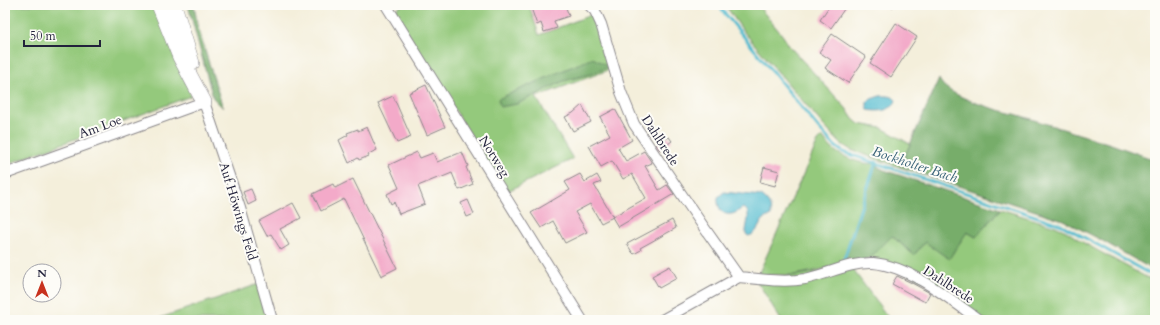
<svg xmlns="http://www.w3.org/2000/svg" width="1160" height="325" viewBox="0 0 1160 325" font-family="Cardo,serif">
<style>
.green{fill:#94c97b;stroke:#5b765b}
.forest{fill:#77ad6b;stroke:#4c6853}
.water{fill:#53bcd0;stroke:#3a6f86}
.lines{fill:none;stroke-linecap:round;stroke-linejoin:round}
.stream{stroke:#53bcd0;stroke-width:3}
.building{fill:#f3aac9}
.minor-casing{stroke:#8b888b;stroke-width:12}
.secondary-casing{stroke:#8b888b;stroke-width:16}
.path{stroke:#8b888b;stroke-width:2;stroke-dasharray:1 3;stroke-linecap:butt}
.minor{stroke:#fff;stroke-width:10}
.secondary{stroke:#fff;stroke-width:15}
.labels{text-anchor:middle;stroke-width:4;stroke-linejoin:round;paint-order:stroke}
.street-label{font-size:13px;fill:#22223b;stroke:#fdfcf7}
.water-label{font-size:14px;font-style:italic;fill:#366077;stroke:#fdfcf7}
</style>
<rect width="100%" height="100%" fill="#fdfcf7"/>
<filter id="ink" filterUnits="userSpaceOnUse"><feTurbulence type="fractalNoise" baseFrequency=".025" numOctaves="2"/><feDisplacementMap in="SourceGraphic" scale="8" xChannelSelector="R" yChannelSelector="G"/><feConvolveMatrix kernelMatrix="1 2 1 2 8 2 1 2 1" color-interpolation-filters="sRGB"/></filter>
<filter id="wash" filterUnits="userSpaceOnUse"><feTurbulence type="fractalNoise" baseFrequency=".012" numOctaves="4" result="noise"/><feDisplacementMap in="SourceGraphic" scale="16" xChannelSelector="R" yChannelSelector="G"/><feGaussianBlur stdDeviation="0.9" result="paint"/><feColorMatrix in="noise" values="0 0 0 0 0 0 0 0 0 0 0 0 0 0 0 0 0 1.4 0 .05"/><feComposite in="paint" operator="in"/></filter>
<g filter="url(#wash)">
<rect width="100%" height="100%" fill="#f4efdb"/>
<path class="green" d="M5,5h150l36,91 -186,69z
M403,5h126l10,30 54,-21 18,55 -75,28 37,62 -67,33 -110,-177 1,-7z
M725,5h34l1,3 23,28 7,11 56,61 7,11 6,5 23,4 28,16 -10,23 -49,-17 -11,-7 -16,-17 -80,-94z
M822,137c4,5 8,10 13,14 8,6 30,15 40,12l-32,96 2,4 3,1 -53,11h-37l60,-134z
M1000,209l55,17 11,5 18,12 71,39v38h-170l-49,-34 -66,-28 22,-22 22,19 11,-13 42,-10 9,5z
M851,267l39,53h-109l-24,-39z
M262,283l10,37h-118z"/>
<path class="forest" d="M188,5h6l4,23 25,80 -10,-10z
M593,58l16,9 -18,7 -27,7 -47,23 -17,3 -2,-8 68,-30z
M939,79c1,2 3,5 5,7 14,13 52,24 71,28l96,30 44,16v111l-54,-31 -38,-20 -163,-53z
M876,163l2,4 6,3 116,39 -24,28 -9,-5 -18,27 -24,-17 -11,13 -22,-19 -22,22 -22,6 -3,-5z"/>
<path class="water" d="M880,96c6,0 12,-1 16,4l-2,5c-7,6 -16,7 -26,5l-1,-2v-6l4,-3z
M724,192l37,4c8,5 10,10 10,20 -3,1 -5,1 -7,3 -6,6 -6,15 -16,17l-2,-2c-1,-8 7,-23 -3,-26 -4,2 -8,6 -12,6 -10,2 -14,-8 -13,-17z"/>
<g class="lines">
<path class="stream" d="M718,5l102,125 15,16 8,6 219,73 93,52
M845,262l-1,-3 32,-97"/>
</g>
<g id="blocks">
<path class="building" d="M530,5h35l4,11 -15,5 3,7 -13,4 -3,-9 -4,2z
M830,5h17l-16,23 -11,-8z
M896,23l21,14 -26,40 -21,-14z
M832,34l34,23 -18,26 -23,-15 6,-8 -12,-8z
M426,85l19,42 -18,8 -18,-42z
M393,96l18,41 -14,6 -19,-40z
M582,105l9,17 -18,9 -8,-14 8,-4z
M615,109l17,31 -14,8 8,13 18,-10 8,12 -7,3 14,24 8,-5 7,9 -56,33 -6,-10 34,-19 -14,-24 -9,5 -11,-18 -11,6 -12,-21 21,-11 -10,-18z
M367,127l10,23 -9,4 1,2 -10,4 -1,-2 -9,5 -10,-23 9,-5 -1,-2 11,-4v2z
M669,137l3,4 -12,9 -4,-5z
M417,152l3,6 13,-5 4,9 25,-10 6,14 -2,1 7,17 -14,6 -7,-17 -12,5v-1l-22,9 7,18 -26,10 -5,-12 -3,2 -4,-10 12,-6 -10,-23z
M764,167l15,4 -4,15 -15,-4z
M580,174l5,8 12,-7 4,7 -7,3 19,32 -12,6 -11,-19 -15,8 12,20 -22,11 -12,-22 -12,7 -10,-15 39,-23 -5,-8z
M353,179l44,89 -16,8 -37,-77 -23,12 -8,-17 20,-10 2,4z
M251,189l5,12 -8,4 -5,-13z
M468,200l6,14 -7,3 -6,-14z
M293,203l8,15 -21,11 9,16 -8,5 -10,-16 -4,2 -8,-15z
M672,220l4,8 -36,20 1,2 -7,4 -2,-2 -5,-8z
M670,266l7,12 -18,10 -7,-12z
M897,276l15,7 18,10 -5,9 -33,-18z"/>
</g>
</g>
<g filter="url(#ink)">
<use href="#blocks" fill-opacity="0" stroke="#8b888b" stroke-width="1"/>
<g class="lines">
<defs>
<path id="minor" d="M386,5l196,315
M589,5l6,6 6,13 20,68 13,32 69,102 36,51 -77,43
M5,174l199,-72 36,106 32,112
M739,277c21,2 45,6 66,2 23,-5 45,-17 68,-16 37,3 77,36 106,57"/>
<path id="secondary" d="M159,5l21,52 24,45
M174,5l18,58"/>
</defs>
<use href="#minor" class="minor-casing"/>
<use href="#secondary" class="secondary-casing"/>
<path class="path" d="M892,7l2,-2"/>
<use href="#minor" class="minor"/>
<use href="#secondary" class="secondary"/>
</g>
</g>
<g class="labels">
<g class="street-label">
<text transform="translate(100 126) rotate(-20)" y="5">Am Loe</text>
<text transform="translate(661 140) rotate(57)" y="5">Dahlbrede</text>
<text transform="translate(495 156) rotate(58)" y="5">Notweg</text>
<text transform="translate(239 211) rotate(73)" y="5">Auf Höwings Feld</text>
<text transform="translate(949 284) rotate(33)" y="5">Dahlbrede</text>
</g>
<g class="water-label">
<text transform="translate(915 164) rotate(18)" y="5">Bockholter Bach</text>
</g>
</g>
<rect width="1160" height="325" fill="none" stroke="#fdfcf7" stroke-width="20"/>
<g transform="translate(42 283)"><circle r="19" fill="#fdfcf7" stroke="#a5a5ac"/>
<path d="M0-3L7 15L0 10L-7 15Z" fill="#c8321e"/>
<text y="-6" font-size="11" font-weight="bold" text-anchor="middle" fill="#22223b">N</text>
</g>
<path d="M24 40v6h76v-6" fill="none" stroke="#22223b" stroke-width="2"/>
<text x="30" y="40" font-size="12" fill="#22223b" stroke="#fdfcf7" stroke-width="3" paint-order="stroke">50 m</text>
</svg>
